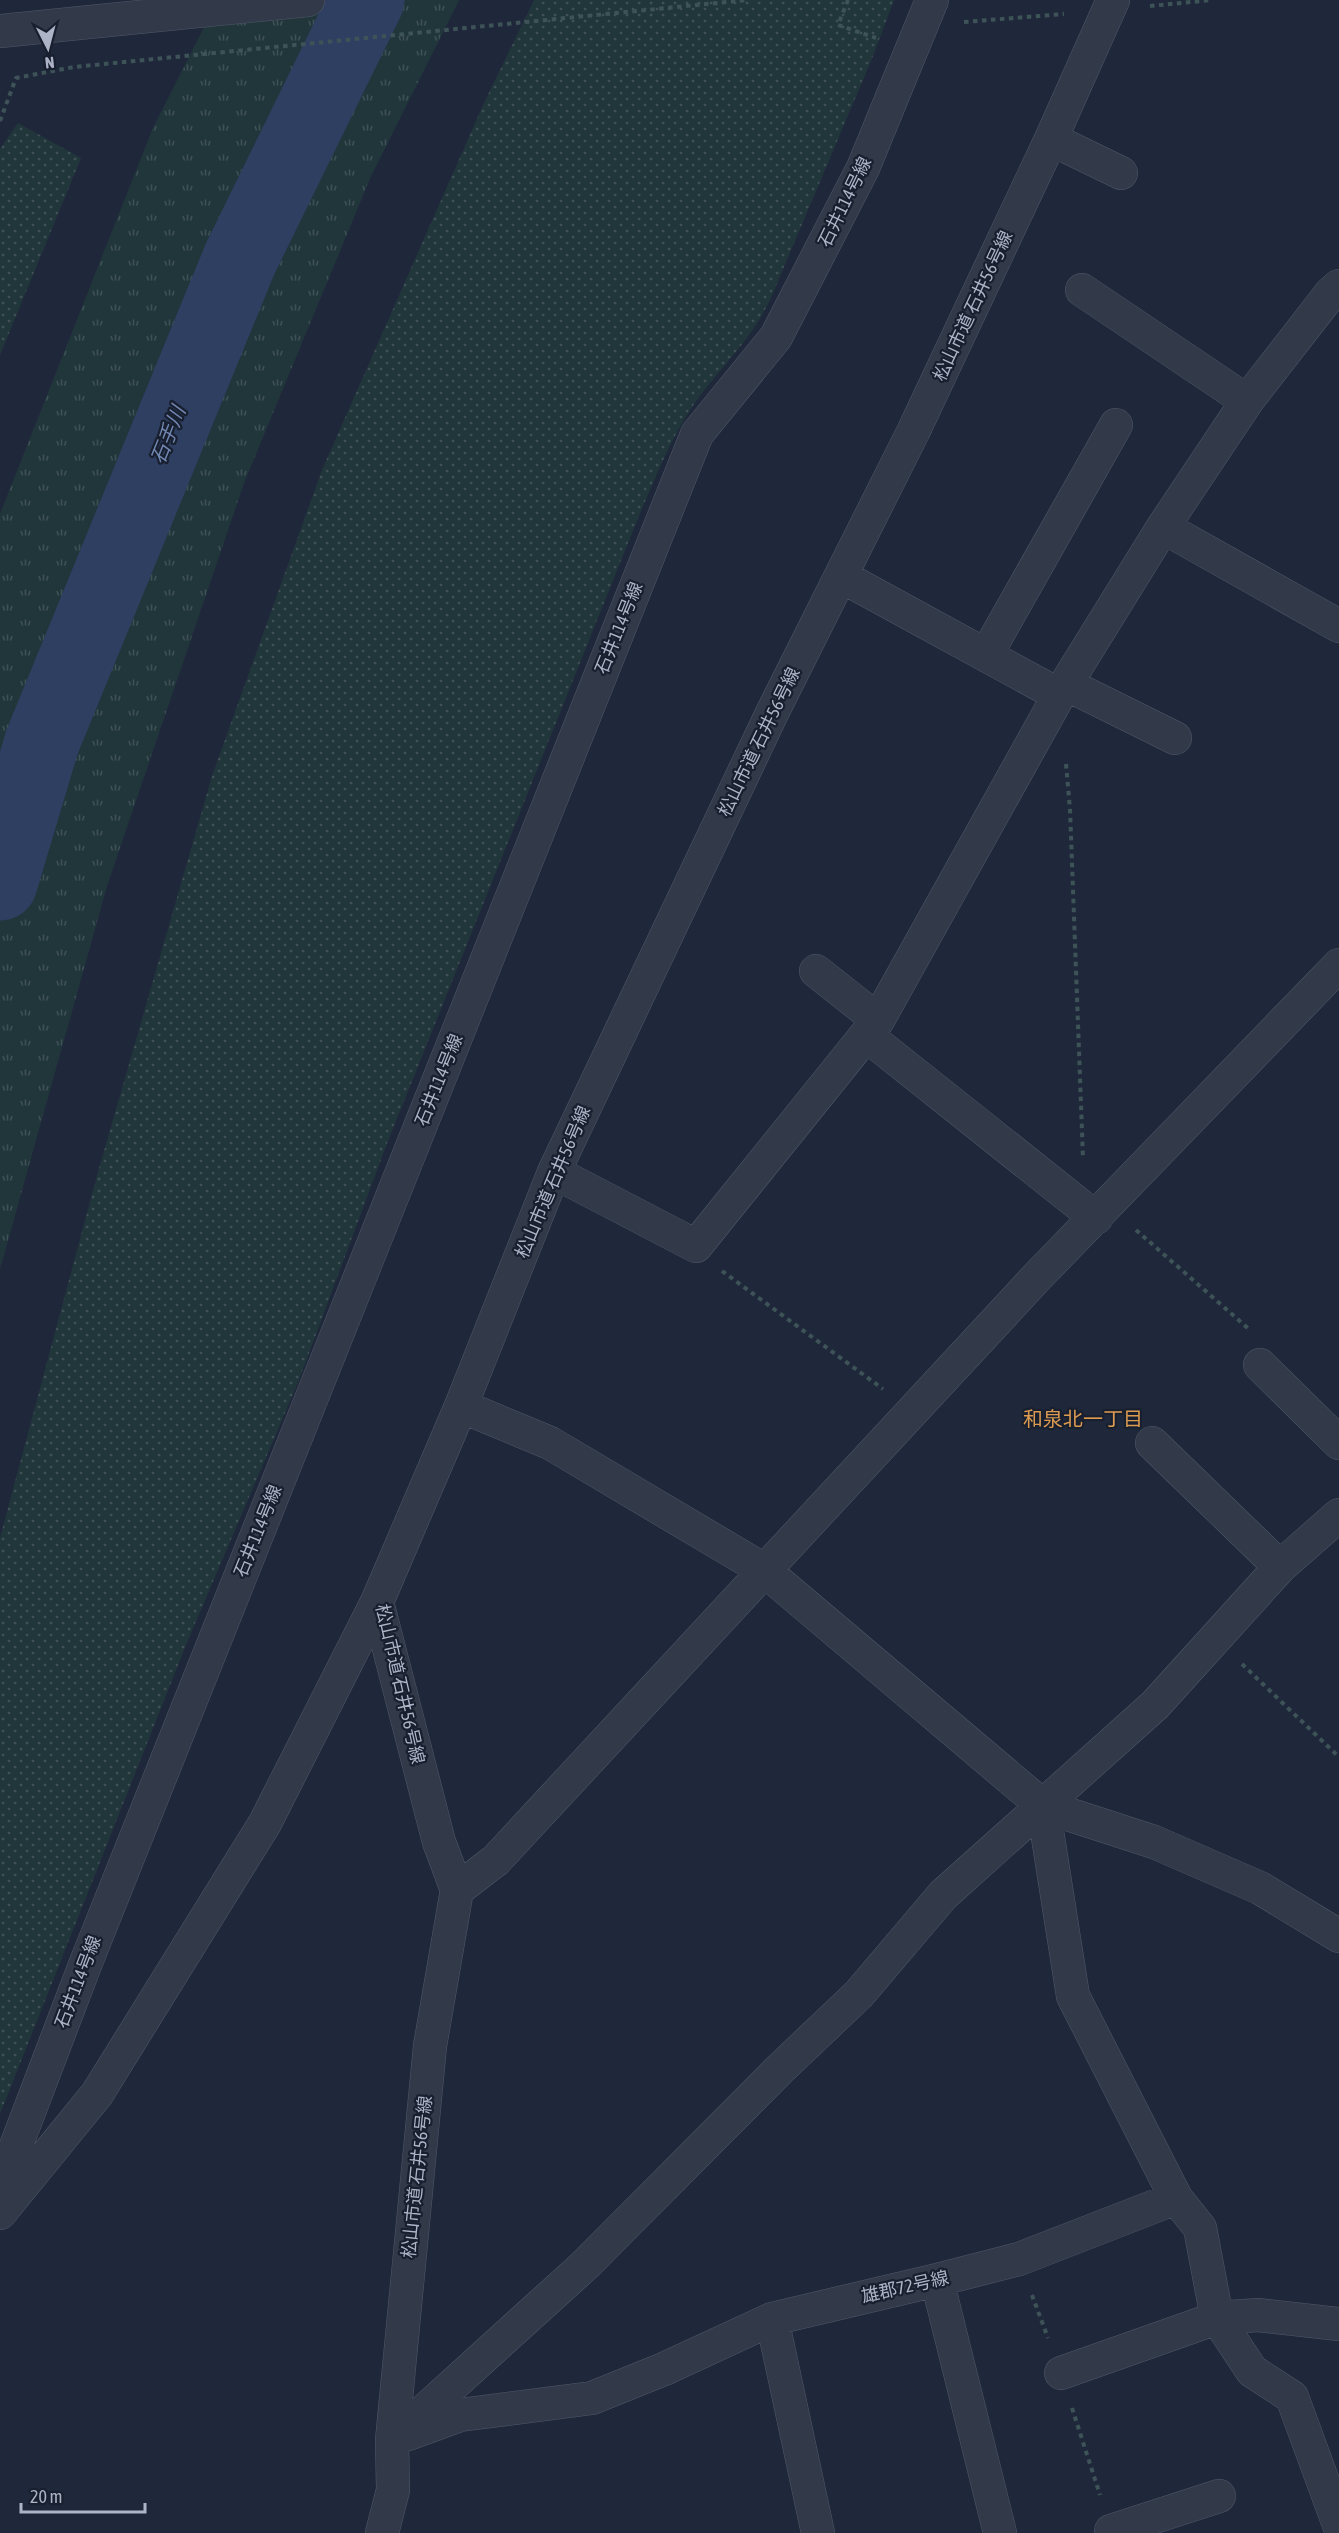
<svg xmlns="http://www.w3.org/2000/svg" width="1339" height="2533" viewBox="0 0 1339 2533" font-family="'Asap Condensed','Noto Sans JP',sans-serif">
<style>
.grass{fill:url(#grass-tufts)}
.park{fill:url(#park-dots)}
.lines{fill:none;stroke-linecap:round;stroke-linejoin:round}
.river{stroke:#2f3f61;stroke-width:75}
.minor-casing{stroke:#505768;stroke-width:34}
.path{stroke:#3e5358;stroke-width:4;stroke-dasharray:4.5 4.5;stroke-linecap:butt}
.minor{stroke:#323a4a;stroke-width:33}
.labels{text-anchor:middle;stroke-width:4.5;stroke-linejoin:round;paint-order:stroke}
.street-label{font-size:18px;fill:#adb4c7;stroke:#181f2f}
.water-label{font-size:20px;font-style:italic;fill:#7287b2;stroke:#181f2f}
.neighbourhood-label{font-size:20px;fill:#dd9b52;stroke:#181f2f}
</style>
<defs>
<pattern id="grass-tufts" width="24" height="20" patternUnits="userSpaceOnUse" patternTransform="scale(1.5)"><rect width="24" height="20" fill="#21363b"/><path d="M3 7l-1-3M5 7V3M7 7l1-3M15 17l-1-3M17 17v-4M19 17l1-3" fill="none" stroke="#3f5156"/></pattern>
<pattern id="park-dots" width="8" height="8" patternUnits="userSpaceOnUse" patternTransform="scale(1.5)"><rect width="8" height="8" fill="#21363b"/><path d="M2 2h.1M6 6h.1" fill="none" stroke="#3f5156" stroke-width="1.8" stroke-linecap="round"/></pattern>
</defs>
<rect width="100%" height="100%" fill="#1f283a"/>
<path class="grass" d="M218,0h241l-88,176 -127,307 -137,403 -107,383v-755l153,-386z"/>
<path class="park" d="M534,0h360l-21,56 -103,244c-21,43 -52,69 -78,107 -24,36 -39,77 -56,116l-250,623 -87,234 -111,260 -188,474v-576l98,-366 114,-396 110,-306 162,-367z
M18,123l63,35 -81,197v-206z"/>
<g class="lines">
<path class="river" d="M0,883l42,-141 198,-483 127,-259"/>
<defs>
<path id="minor" d="M0,31l308,-31
M1051,139l70,34
M1082,290l165,111
M1163,527l176,99
M841,576l218,119
M986,655l130,-230
M1066,684l109,54
M816,971l62,49
M866,1035l230,183
M554,1172l142,74 182,-226 181,-325 104,-168 84,-126 84,-108 8,-7
M1260,1365l79,78
M461,1406l89,37 214,127 279,236 111,36 106,46 79,48
M1152,1443l128,124
M1043,1806l30,190 103,202
M457,1890l39,-30 540,-582 303,-313
M0,2188l85,-223 612,-1531 79,-97 87,-169 69,-168
M0,2213l97,-119 168,-271 112,-221
M937,2280l63,253
M772,2319l46,214
M1061,2373l156,-55 35,53 40,26 47,128
M408,2434l52,-19 132,-17 72,-29 108,-50 165,-39 82,-21 157,-61 24,30 17,90 41,-3 81,9
M392,2440l193,-175 195,-196 79,-75 84,-99 212,-190 125,-138 59,-52
M1111,2531l108,-35
M382,2533l11,-43 -1,-50 38,-394 27,-156 -18,-48 -62,-240 84,-196 93,-234 218,-459 142,-283 137,-291 62,-139"/>
</defs>
<use href="#minor" class="minor-casing"/>
<path class="path" d="M848,0l-10,25 38,13
M1150,6l62,-6
M964,22l100,-8
M0,121l16,-43 58,-11 673,-67
M1066,764l4,45 13,349
M1136,1230l114,100
M722,1271l161,118
M1242,1664l97,93
M1032,2295l16,43
M1072,2408l28,87"/>
<use href="#minor" class="minor"/>
</g>
<g class="labels">
<g class="street-label">
<text transform="translate(845 202) rotate(-64)" y="6">石井114号線</text>
<text transform="translate(973 306) rotate(-65)" y="6">松山市道 石井56号線</text>
<text transform="translate(619 628) rotate(-68)" y="6">石井114号線</text>
<text transform="translate(759 742) rotate(-64)" y="6">松山市道 石井56号線</text>
<text transform="translate(439 1080) rotate(-68)" y="6">石井114号線</text>
<text transform="translate(553 1182) rotate(-67)" y="6">松山市道 石井56号線</text>
<text transform="translate(258 1531) rotate(-68)" y="6">石井114号線</text>
<text transform="translate(400 1684) rotate(77)" y="6">松山市道 石井56号線</text>
<text transform="translate(78 1982) rotate(-69)" y="6">石井114号線</text>
<text transform="translate(417 2177) rotate(-84)" y="6">松山市道 石井56号線</text>
<text transform="translate(905 2287) rotate(-13)" y="6">雄郡72号線</text>
</g>
<g class="water-label">
<text transform="translate(168 435) rotate(-68)" y="7">石手川</text>
</g>
<g class="neighbourhood-label">
<text x="1083" y="1426">和泉北一丁目</text>
</g>
</g>
<g transform="translate(48 48) rotate(174)" stroke="#181f2f" stroke-width="4.5" paint-order="stroke">
<path d="M0-4.5L10 22L0 15L-10 22Z" fill="#adb4c7"/>
<text y="-9" font-size="16" font-weight="bold" text-anchor="middle" fill="#adb4c7">N</text>
</g>
<path d="M21 2503v9h124v-9" fill="none" stroke="#adb4c7" stroke-width="3"/>
<text x="30" y="2503" font-size="18" fill="#adb4c7" stroke="#181f2f" stroke-width="4.5" paint-order="stroke">20 m</text>
</svg>
